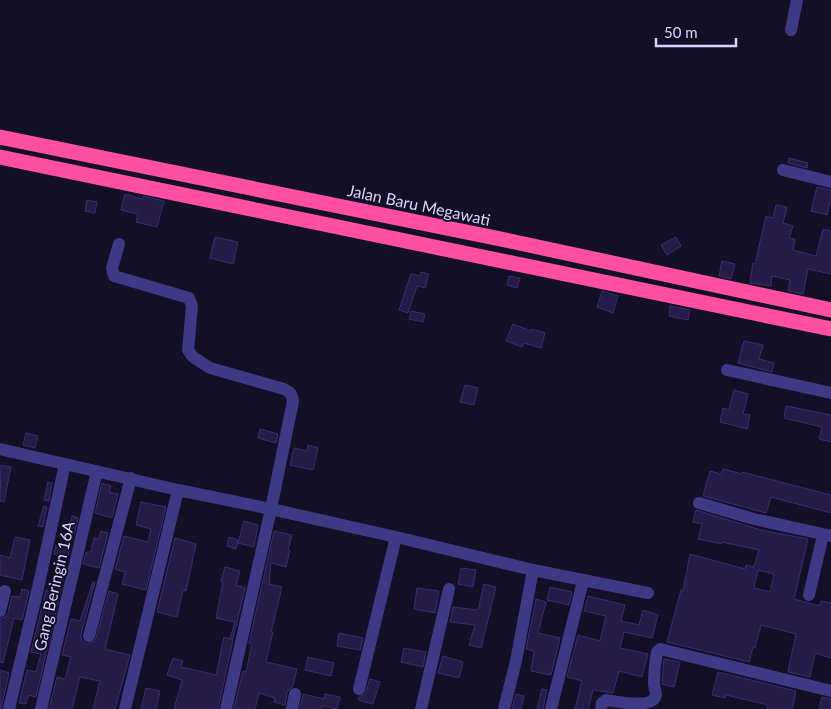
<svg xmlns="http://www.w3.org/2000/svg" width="831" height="709" viewBox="0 0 831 709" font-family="Lato,sans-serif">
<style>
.building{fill:#241b47;stroke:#3b2d73;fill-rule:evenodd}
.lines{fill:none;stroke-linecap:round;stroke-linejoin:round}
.street{stroke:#3d3a85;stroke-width:12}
.highway{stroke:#ff4fa3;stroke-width:15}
.labels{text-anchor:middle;stroke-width:4;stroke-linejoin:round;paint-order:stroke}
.street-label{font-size:16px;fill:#d9d4ff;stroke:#130f26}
</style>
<rect width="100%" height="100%" fill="#130f26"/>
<path class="building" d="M789,158l19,5 -1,5 -19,-5z
M817,187l14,3v8l-4,17 -16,-4z
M125,194l17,5 1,-3 21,5 -7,26 -21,-5 2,-8 -17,-4z
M87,200l10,2 -2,11 -10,-2z
M776,205l11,2 -4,16 10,3 -4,12 6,1 -2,11 23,6 7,-27 8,2v43l-23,-5 -5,25 -15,-3 2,-11 -18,-4 -1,10 -21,-3 3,-20 2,1 11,-48 7,2z
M215,237l23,5 -5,22 -23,-6z
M676,237l5,9 -14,9 -6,-10z
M722,261l13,3 -4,15 -12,-3z
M421,272l8,2 -4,14 -8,-2 -9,27 -9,-3 12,-36 9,2z
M509,276l11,2 -3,10 -10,-3z
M602,291l16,5 -5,17 -16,-6z
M670,306l20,4 -2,10 -19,-4z
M411,311l14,3 -2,8 -14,-3z
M513,324l18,7 1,-2 13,4 -4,15 -17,-5 -2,4 -16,-6z
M744,341l19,4 -4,14 15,4 -2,9 -34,-9z
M465,385l13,3 -4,17 -14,-3z
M734,390l14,4 -5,20 7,1 -3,14 -27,-7 3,-14 6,2z
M786,406l45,9v27l-12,-3 3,-12 -38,-9z
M260,429l18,5 -2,9 -18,-5z
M26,433l12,3 -3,12 -12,-3z
M308,445l10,3 -5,22 -23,-5 4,-17 13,3z
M1,465l10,2 -7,35 -4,-1z
M723,469l19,5v-2l89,23v18l-60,-16 -5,16 -63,-17 7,-25 11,3z
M48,482l4,1 -3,18 -5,-1z
M102,483l9,3 -2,6 9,2 -6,24 -17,-5z
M141,502l25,5 -20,83 -24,-6 3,-12 -10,-3 9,-33 24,6 3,-13 -15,-4z
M44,506l3,1 -4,20 -5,-1z
M696,510l65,20 47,9 -14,60 26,7 1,-5 10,2v55l-16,-5 -5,24 -22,-5 8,-38 -35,-9 -6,23 -2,-1 -4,15 -82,-20 14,-52 2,1 7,-37 55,15 1,-4 8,2 5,-17 -37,-8v2l-24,-5 4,-15 -9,-2zM758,570l16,4 -4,18 -16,-4z
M72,516l6,2 -4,17 -7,-2z
M244,521l14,4 -4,22 -16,-4z
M101,531l7,2 -9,35 -16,-4 3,-12h5l3,-14 5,1z
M274,531l18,4 -4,14 2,1 -4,17 -15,-4 -2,21 13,3 -11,45h2l-7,30 31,7 -4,17 -6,6 -2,13 -11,-3 1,-4 -16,-5 -4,16h-21l9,-38 3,1 6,-28 -3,-1z
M15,537l15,3 -8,40 -22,-5v-20l10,3z
M229,537l9,3 -2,9 -9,-3z
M175,538l21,6 -10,47 -3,-1 -6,27 -20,-5z
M56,545l14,3 -3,13 -4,-1 1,-3 -10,-3z
M225,567l15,4 -4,14 9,3 -12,51 -3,-1 5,-16 -19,-4 7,-36h-2z
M461,568l15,2 -3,17 -15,-3z
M58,575l6,1 -28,121 -8,-2 -2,9 -7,-1 8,-33 9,2 5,-18 -10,-2 15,-62 9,2z
M93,582h2l-14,52v5l6,5 8,-3 14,-50 9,3 -13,55 25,6 -15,54h-22l7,-28 -20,-4 -8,32h-23l8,-32 8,2 6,-22 -9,-2 9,-36 9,2z
M484,584l12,3 -15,61 -12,-3 6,-20 -25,-3 3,-15 25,3z
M550,587l22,5 -3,13 -22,-5z
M417,588l22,3 -4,22 -21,-4z
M22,589l7,2 -7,29 -8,-2 -11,45 -3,-1v-43l5,-2 3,-4 4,-17 8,1z
M588,596l37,9 -4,16 18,4 4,-15 15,5 -6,23 -28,-6 -4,16 28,6 -6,23 -23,-6 -6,22 -20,-3 -5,19h-13l7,-28 -15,-4 11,-42 22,6 6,-25 -22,-5z
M536,599l10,3 -8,31 22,5 -9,37 -20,-4 3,-20 -8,-2z
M339,633l24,5 -3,12 -23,-4z
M224,637l9,3 -15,69h-44l8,-29 -15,-5 6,-17 10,3 -2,6 35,8z
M404,648l22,4 -3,15 -22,-5z
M443,656l20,6 -4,16 -21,-5z
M308,657l26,6 -3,13 -26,-6z
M664,659l16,3 -6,25 -12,-3z
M0,670l9,3 -8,36h-1z
M718,672l78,19 -4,18h-25l1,-4 -42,-10 -1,3 -13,-3z
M370,679l10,3 -7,22 -15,-4 1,-3 6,-3z
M146,688l14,3 -4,18h-15z
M542,689l5,1 -4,19h-6z
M303,694l21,5 1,-5 15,3 -3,12 -15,-3v3h-22z
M516,694l8,2 -3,13h-9z
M822,697l9,2v10h-12z"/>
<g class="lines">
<path class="street" d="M791,30l6,-30
M783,170l48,12
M119,244l-7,24 2,8 75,22 3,8 -4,44 5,7 17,11 74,21c6,3 8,5 9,12l-22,108 -45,200
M727,370l104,23
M0,449l178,41 93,19 125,28 137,33 115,23
M699,503l55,16 77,17
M809,595l14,-60
M0,611l5,-20
M89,636l42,-158
M359,689l37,-152
M9,709l29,-121 27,-124
M41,709l56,-238
M125,709l53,-219
M292,709l3,-15
M421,709l28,-120
M504,709l12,-48 17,-91
M551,709l32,-128
M601,709l1,-6 4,-3c12,2 47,9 50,-5 0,-3 -2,-8 -2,-12 0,-10 1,-21 3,-31l3,-3 171,42"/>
<path class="highway" d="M0,137l510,104 321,69
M0,157l831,172"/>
</g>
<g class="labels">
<g class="street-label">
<text transform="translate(419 205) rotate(12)" y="6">Jalan Baru Megawati</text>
<text transform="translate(54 586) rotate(-77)" y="6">Gang Beringin 16A</text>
</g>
</g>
<path d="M656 38v8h80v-8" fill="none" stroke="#d9d4ff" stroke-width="2.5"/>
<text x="664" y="38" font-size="15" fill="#d9d4ff" stroke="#130f26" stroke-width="4" paint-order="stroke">50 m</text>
</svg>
